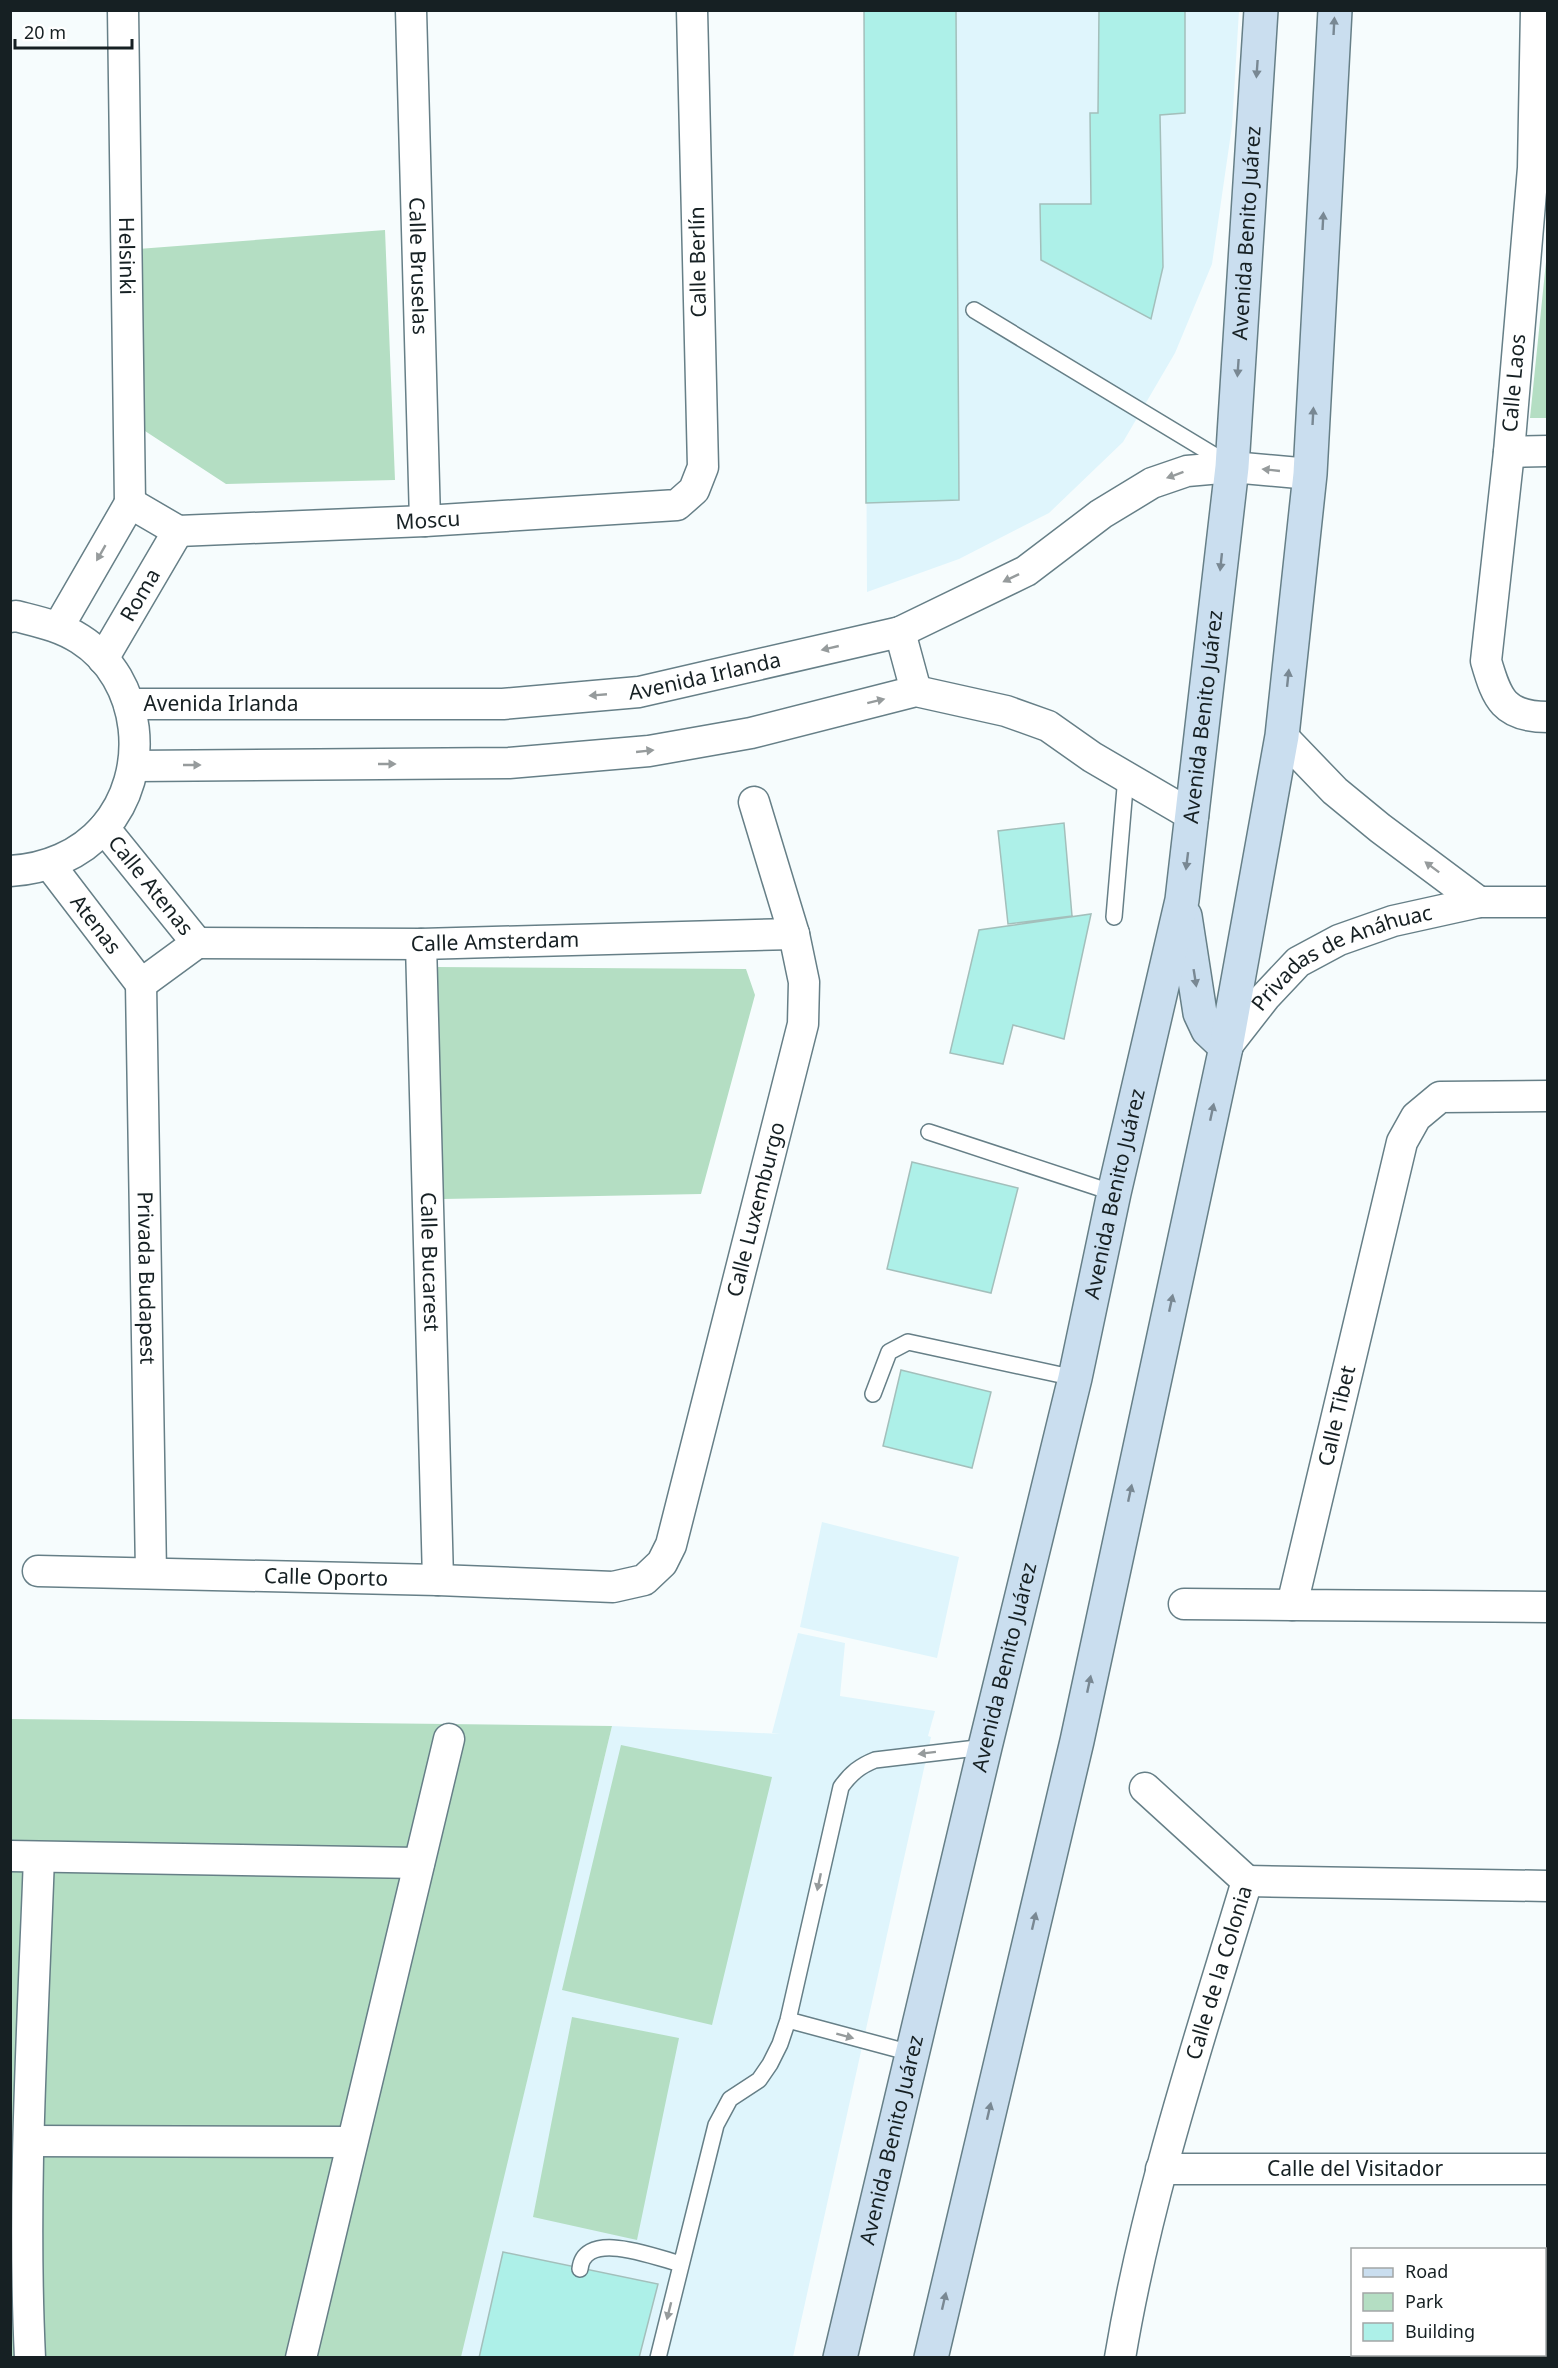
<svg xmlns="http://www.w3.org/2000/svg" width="1558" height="2368" viewBox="0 0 1558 2368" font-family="'Noto Sans',sans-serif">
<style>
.built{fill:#dff5fc}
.green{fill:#b4dec3}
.building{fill:#adf0e8;stroke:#a3bfbb;stroke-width:1.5}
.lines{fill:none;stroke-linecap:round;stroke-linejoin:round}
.lane-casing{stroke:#667f87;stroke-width:18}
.street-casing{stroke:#667f87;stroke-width:33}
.secondary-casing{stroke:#667f87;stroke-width:36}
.lane{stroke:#fff;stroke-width:15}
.street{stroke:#fff;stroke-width:30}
.secondary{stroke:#cadeef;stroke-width:33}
.oneway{fill:#798893}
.oneway2{fill:#969b9c}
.labels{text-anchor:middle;stroke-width:5;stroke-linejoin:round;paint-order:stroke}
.street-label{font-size:21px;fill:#162023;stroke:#fff}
</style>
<rect width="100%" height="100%" fill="#f6fcfd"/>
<path class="built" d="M864,11h375l-7,115 -20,138 -37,89 -52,89 -74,71 -90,46 -92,33z
M822,1522l137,35 -22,101 -137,-31z
M798,1633l47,10 -5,53 95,15 -7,25 3,1 -138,620 -333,1 152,-632 169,8 -9,-1z"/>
<path class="green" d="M385,230l10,250 -169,4 -81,-53 -7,-182z
M1547,252v166h-17z
M436,967l310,2 9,26 -54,199 -258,5z
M11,1719l601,7 -151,631 -450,1z
M621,1745l151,32 -60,248 -150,-35z
M572,2017l107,21 -42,202 -104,-23z"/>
<path class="building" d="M864,10h92l3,490 -93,3z
M1099,10h86v103l-25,2 3,152 -12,52 -110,-59 -1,-56h51l-1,-91h8z
M1064,823l8,93 -64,8 -10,-93z
M1091,914l-27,125 -51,-14 -10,39 -53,-11 29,-123z
M912,1162l106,26 -27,105 -104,-24z
M901,1370l90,22 -19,76 -89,-22z
M503,2252l155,32 -19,74h-160z"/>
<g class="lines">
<defs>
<path id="lane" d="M974,310l253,153
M1114,917l12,-141
M929,1132l185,61
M873,1394l16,-42 19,-10 167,36
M788,2020l123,33
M580,2269c4,-41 77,-11 101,-5
M658,2358l58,-233 14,-26 29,-19 11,-16 10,-20 8,-24 53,-233c10,-14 19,-21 34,-27l110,-13"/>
<g id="street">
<path id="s1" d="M123,10l7,493"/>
<path id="s2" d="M411,10l14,511"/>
<path d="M1536,10l-3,158 -24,284 -23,209c11,38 18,56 62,56"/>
<path d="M1509,452l39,-1"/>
<path d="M130,503l48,28"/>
<path id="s3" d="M178,531l247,-10 252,-16 17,-15 9,-23 -11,-457"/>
<path d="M10,617l6,-1c23,6 44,10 64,23 63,40 72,134 24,189 -24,27 -58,41 -94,43"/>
<path d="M59,626l71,-123"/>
<path d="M900,632l16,59"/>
<path id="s4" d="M103,659l75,-128"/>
<path id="s5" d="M129,704h374l136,-12 261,-60 126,-61 75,-57 51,-31 35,-12 45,-4 78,7"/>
<path d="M1282,736l53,55 45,37 99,74"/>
<path d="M134,766l375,-3 140,-12 102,-18 165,-42 90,20 42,15 44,31 101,59"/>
<path id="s6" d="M104,828l93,115"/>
<path id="s7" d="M50,865l91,119"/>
<path id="s8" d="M197,943l224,1 373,-10"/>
<path id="s9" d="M421,944l17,636"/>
<path id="s10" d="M141,984l10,589"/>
<path d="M141,984l56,-41"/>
<path id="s11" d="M1226,1047l39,-50 33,-35 41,-22 54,-19 86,-19h69"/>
<path d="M1548,1096l-108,1 -24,20 -14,25 -110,463 256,2"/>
<path id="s12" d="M38,1571l400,9 175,7 31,-7 18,-17 9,-18 132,-521 1,-42 -10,-48 -40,-132"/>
<path d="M1184,1604l108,1"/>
<path d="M1145,1788l102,93"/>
<path d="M10,1856l409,7"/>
<path d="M1247,1881l301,5"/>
<path d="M29,2141l323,1"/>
<path id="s13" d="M1161,2169h387"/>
<path d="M30,2358c-8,-167 3,-335 9,-501"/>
<path d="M301,2358l148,-619"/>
<path id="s14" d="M1120,2358c27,-163 80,-320 127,-477"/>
</g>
<g id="secondary">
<path d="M1185,916l15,97 8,17 18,17"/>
<path id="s15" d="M840,2358l145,-611 90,-369 39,-185 68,-293 50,-433 29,-457"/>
<path d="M931,2358l146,-617 149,-694 56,-311 28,-262 25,-464"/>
</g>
</defs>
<use href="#lane" class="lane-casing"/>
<use href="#street" class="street-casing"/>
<use href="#secondary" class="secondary-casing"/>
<use href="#lane" class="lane"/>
<use href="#street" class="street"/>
<use href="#secondary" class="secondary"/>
</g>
<defs><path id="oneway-solid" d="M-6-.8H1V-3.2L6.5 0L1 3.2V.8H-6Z" transform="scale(1.5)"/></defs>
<g class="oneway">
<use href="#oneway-solid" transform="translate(1334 26) rotate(-87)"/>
<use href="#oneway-solid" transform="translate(1257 69) rotate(94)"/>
<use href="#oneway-solid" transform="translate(1323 221) rotate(-87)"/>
<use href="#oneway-solid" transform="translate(1238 368) rotate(94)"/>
<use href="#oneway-solid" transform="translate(1313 416) rotate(-87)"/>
<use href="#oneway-solid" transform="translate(1221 562) rotate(96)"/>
<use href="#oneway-solid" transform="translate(1288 678) rotate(-84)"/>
<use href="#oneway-solid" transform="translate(1187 861) rotate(97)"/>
<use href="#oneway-solid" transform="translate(1195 978) rotate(81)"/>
<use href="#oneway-solid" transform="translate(1212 1112) rotate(-78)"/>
<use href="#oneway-solid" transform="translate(1171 1303) rotate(-78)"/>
<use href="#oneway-solid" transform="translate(1130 1493) rotate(-78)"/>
<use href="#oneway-solid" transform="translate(1089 1684) rotate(-78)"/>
<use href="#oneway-solid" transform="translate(1034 1921) rotate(-77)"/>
<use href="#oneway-solid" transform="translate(989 2111) rotate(-77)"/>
<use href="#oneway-solid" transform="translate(944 2301) rotate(-77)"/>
</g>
<g class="oneway2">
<use href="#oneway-solid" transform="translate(1271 470) rotate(-174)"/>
<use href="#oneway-solid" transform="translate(1175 475) rotate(160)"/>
<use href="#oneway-solid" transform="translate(101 553) rotate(120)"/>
<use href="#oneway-solid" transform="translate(1011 578) rotate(154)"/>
<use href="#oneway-solid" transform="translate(830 648) rotate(167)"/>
<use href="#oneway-solid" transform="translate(598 695) rotate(175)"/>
<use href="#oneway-solid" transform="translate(876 701) rotate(-14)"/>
<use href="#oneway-solid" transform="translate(645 751) rotate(-6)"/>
<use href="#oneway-solid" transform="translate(387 764)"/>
<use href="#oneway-solid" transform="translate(192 765)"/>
<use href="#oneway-solid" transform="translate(1432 867) rotate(-143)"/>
<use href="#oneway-solid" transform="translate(927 1753) rotate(173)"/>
<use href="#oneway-solid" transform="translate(819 1882) rotate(102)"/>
<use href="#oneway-solid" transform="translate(845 2036) rotate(15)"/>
<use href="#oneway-solid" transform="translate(669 2311) rotate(104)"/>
</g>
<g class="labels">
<g class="street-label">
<text dy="7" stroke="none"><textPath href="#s15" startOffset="2168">Avenida Benito Juárez</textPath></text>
<text dy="7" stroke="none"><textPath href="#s1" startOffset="246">Helsinki</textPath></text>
<text transform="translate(698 262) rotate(-91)" y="7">Calle Berlín</text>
<text dy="7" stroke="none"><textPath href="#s2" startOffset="256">Calle Bruselas</textPath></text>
<text transform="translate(1514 383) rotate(-85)" y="7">Calle Laos</text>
<text dy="7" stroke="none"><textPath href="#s3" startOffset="250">Moscu</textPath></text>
<text dy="7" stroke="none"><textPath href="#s4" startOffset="74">Roma</textPath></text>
<text dy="7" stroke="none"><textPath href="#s5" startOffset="578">Avenida Irlanda</textPath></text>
<text dy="7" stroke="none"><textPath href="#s5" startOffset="92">Avenida Irlanda</textPath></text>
<text dy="7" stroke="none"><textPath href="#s15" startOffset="1682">Avenida Benito Juárez</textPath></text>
<text dy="7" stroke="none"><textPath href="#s6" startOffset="74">Calle Atenas</textPath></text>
<text dy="7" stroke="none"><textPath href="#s7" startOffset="75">Atenas</textPath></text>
<text dy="7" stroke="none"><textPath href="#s8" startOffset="298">Calle Amsterdam</textPath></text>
<text dy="7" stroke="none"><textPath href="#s11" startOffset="152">Privadas de Anáhuac</textPath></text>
<text dy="7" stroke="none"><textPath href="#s15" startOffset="1196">Avenida Benito Juárez</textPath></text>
<text dy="7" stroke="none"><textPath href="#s12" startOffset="998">Calle Luxemburgo</textPath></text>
<text dy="7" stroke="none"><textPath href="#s9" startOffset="318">Calle Bucarest</textPath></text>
<text dy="7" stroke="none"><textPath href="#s10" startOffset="294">Privada Budapest</textPath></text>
<text transform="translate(1337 1416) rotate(-77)" y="7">Calle Tibet</text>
<text dy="7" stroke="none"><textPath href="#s12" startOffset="288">Calle Oporto</textPath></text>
<text dy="7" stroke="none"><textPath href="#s15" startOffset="710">Avenida Benito Juárez</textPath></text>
<text dy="7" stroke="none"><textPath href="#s14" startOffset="398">Calle de la Colonia</textPath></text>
<text dy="7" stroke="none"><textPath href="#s15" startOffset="224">Avenida Benito Juárez</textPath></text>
<text dy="7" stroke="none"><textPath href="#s13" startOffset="194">Calle del Visitador</textPath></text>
</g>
</g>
<rect width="1558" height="2368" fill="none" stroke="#162023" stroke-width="24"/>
<rect x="1351" y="2248" width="195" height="108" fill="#ffffff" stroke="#a2a6a7" stroke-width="1.5"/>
<rect x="1363" y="2268" width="30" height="9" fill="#cadeef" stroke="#a2a6a7" stroke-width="1.5"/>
<text x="1405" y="2278" font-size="18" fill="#162023">Road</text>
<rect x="1363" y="2293" width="30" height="18" fill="#b4dec3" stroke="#a2a6a7" stroke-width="1.5"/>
<text x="1405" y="2308" font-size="18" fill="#162023">Park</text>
<rect x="1363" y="2323" width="30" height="18" fill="#adf0e8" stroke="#a2a6a7" stroke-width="1.5"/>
<text x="1405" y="2338" font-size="18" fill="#162023">Building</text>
<path d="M15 39v9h117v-9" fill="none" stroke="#162023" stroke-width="3"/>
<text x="24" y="39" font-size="18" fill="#162023" stroke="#ffffff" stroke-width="4.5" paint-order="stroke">20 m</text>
</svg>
